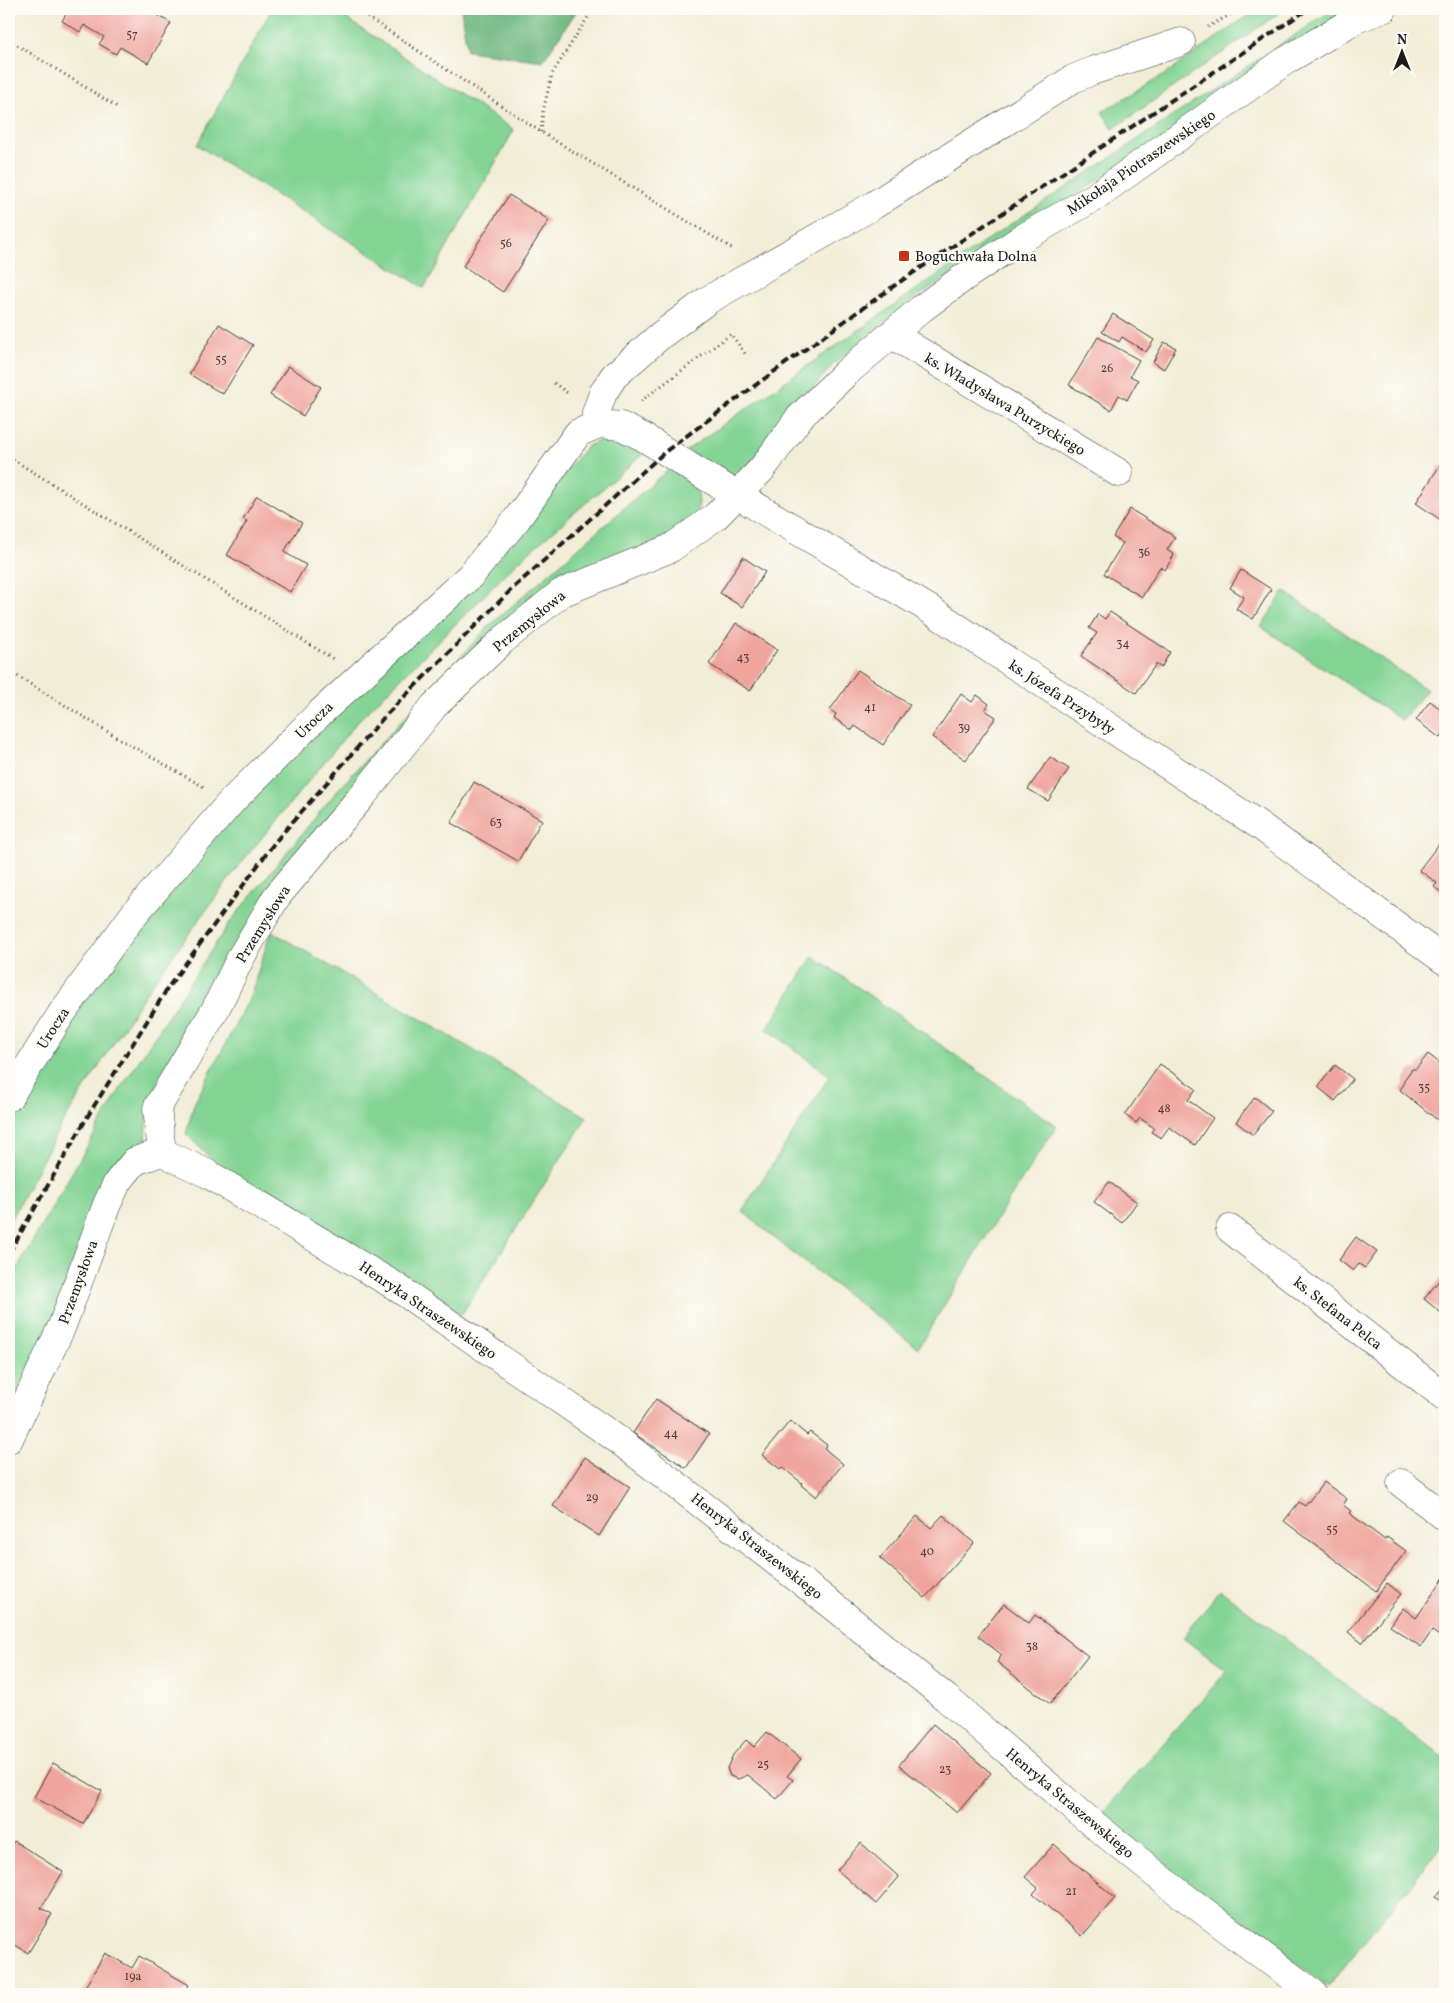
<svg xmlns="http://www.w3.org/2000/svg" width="1454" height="2003" viewBox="0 0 1454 2003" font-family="Vollkorn,serif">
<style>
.green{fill:#83d494;stroke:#507858}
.forest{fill:#6ab67e;stroke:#43694d}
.building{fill:#efa59d}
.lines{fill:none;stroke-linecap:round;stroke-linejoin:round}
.minor-casing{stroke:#3c3b38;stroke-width:29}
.path{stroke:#3c3b38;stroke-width:3;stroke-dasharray:1 4;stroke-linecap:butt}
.minor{stroke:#fff;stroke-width:28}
.rail{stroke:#1c1c1c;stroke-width:4;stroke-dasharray:8 4;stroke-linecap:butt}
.poi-dot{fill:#c8321e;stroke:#fdfcf7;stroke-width:2}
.labels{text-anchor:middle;stroke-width:4;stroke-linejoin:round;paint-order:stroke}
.number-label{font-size:12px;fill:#513e3c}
.street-label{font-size:15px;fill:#1c1c1c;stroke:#fdfcf7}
.poi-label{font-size:15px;fill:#1c1c1c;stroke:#fdfcf7;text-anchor:start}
</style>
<rect width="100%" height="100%" fill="#fdfcf7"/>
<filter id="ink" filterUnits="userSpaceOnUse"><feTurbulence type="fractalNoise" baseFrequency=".02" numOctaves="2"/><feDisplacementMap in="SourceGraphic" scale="10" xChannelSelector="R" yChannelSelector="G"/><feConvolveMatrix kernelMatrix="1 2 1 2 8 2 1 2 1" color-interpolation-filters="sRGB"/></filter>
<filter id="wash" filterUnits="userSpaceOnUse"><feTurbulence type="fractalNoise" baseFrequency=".0096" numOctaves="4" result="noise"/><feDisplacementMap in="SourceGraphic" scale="20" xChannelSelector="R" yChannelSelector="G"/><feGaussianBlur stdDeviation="1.12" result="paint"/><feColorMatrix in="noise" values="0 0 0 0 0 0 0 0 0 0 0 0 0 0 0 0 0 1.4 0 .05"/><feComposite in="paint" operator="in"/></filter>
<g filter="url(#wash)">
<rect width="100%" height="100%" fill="#f2edd7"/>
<path class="green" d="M272,9h60l182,121 -90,158 -227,-143z
M1257,9h28l-172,120 -11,-17 62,-37z
M1334,9h31l-456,293 -76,63 -47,53 -40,51 -16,8 -43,-27 309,-216z
M607,437h18l19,16 -122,105 -164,163 -117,142 -92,125 -89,139 -51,96v-107l80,-126 154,-188 322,-330 21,-25z
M670,468l18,13 10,13 1,10 -3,10 -10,13 -81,39 -219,191 -238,352 -2,33 -13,10 -124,266v-136l112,-194 109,-166 107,-131 151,-164z
M1284,591l143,99 -25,30 -141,-93z
M271,931l316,186 -129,203 -246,-160 -26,-26 8,-30 56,-107z
M813,956l244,170 -51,78 -88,144 -129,-98 -47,-39 88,-135 -63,-47z
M1220,1590l225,169v82l-117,146 -229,-170 128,-146 -44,-33z"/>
<path class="forest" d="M461,9h117l-35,52 -76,-10z"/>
<g id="blocks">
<path class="building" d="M69,9h77l25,14 -23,40 -28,-16 -4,7 -17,-10 5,-7 -20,-12 -4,7 -18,-11z
M509,195l40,25 -46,72 -40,-26z
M1113,314l41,26 -8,12 -24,-15 -3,5 -17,-10z
M219,324l34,21 -30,49 -34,-20z
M1098,337l41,23 -9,16 8,4 -11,20 -8,-5 -8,15 -42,-25z
M1164,342l12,6 -12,21 -11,-7z
M288,366l33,21 -18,29 -33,-21z
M1440,465l5,3v55l-29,-20z
M257,496l45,27 -18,29 22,13 -16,27 -63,-37 20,-34 -4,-2z
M1130,509l45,28 -8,13 7,5 -9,15 -5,-3 -18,30 -38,-23 19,-31 -10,-6z
M743,557l22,15 -23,35 -22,-14z
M1241,570l30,19 -18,30 -17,-10 8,-12 -14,-9z
M1110,612l60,40 -9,16 -5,-4 -20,29 -55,-37 16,-23 -8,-5 9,-14 7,5z
M736,623l41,27 -27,41 -41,-27z
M858,670l52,35 -27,40 -28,-19 -3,4 -18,-12 2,-4 -6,-4z
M961,694l11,8 5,-7 12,9 -4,6 11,7 -30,43 -34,-23z
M1430,701l15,11v18l-5,8 -24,-18z
M1050,757l19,12 -21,32 -20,-12z
M474,782l68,38 -24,41 -67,-38z
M1445,836v59l-11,-8 3,-4 -18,-13z
M1428,1054l17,13v49l-5,6 -40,-32 4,-6v-4l8,-11h4z
M1160,1064l36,25 -8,11 25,18 -18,27 -26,-18 -8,11 -10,-6 3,-4 -14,-10 -4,5 -11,-8z
M1335,1065l18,14 -18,22 -17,-14z
M1255,1097l17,14 -19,24 -17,-13z
M1109,1182l28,20 -15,21 -28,-21z
M1356,1237l21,15 -12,16 -6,-4 -6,7 -14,-11z
M1445,1273v43l-21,-17z
M656,1399l53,35 -23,34 -53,-35z
M790,1421l17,14 3,-3 17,13 -2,4 18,15 -27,33 -15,-12 1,-2 -20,-16 -2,2 -18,-14z
M585,1457l45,30 -31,49 -46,-30z
M1324,1482l23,17 -4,6 8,6 -2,2 36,27 2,-3 19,14 -30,40 -92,-70 15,-19 6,4z
M943,1515l31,28 -49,55 -45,-40 37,-42 14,12z
M1445,1576v55l-4,6 -9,-6 -11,16 -31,-21 13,-18 13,10z
M1387,1583l14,11 -39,49 -14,-11z
M1004,1604l25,19 6,-8 53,41 -38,48 -53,-42 5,-7 -24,-19z
M933,1724l58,49 -34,40 -58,-48z
M767,1732l34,27 -14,17 6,4 -16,19 -29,-24 -10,4 -8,-3 -3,-8 6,-13 13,-15 8,7z
M53,1763l49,28 -19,33 -49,-27z
M14,1841l49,31 -22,36 11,6 -24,39 -19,-12v-92z
M861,1843l38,34 -23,27 -39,-34z
M1054,1844l61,54 -33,38 -49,-42 5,-6 -13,-11z
M1445,1885v19l-9,-7z
M105,1953l27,15 7,-12 50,29 -6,9h-102z"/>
</g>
</g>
<g filter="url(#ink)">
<use href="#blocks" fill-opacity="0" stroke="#3c3b38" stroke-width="1"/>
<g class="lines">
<defs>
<path id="minor" d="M891,334l228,139
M599,424l-3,-11 7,-20 11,-17 47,-41 47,-35 166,-95 199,-126 19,-8 89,-29
M9,1097l53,-84 72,-99 97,-112 88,-88 151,-138 47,-57 61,-86 21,-9 22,2 22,11 52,33 231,137 333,218 186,136
M162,1152l-5,-44 58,-98 26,-53 36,-61 86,-101 71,-89 69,-66 58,-47 110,-45 45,-32 46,-47 37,-51 47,-45 75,-64 42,-31 58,-39 72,-41 192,-137 71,-42 27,-10
M162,1152l46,22 187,112 222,153 215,166 114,93 140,120 83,67 145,109
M1230,1229l215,168
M9,1439l53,-113 45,-122 10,-21 18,-22 27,-9
M1401,1483l44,34"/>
</defs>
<use href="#minor" class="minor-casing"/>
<path class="path" d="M355,9l186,123 192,117
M1208,27l32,-18
M9,40l110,68
M541,132l2,-21 9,-37 41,-65
M554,383l16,12
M641,401l90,-67 15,21
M9,457l324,202
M9,671l114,70 81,46"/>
<use href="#minor" class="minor"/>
<path class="rail" d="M9,1253l80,-139 80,-128 106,-144 110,-126 127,-127 154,-138 102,-75 130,-93 410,-274"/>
</g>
</g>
<rect class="poi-dot" x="898" y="250" width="12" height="12" rx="2.5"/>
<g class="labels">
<g class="number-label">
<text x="132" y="38">57</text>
<text x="506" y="247">56</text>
<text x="221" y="363">55</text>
<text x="1107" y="372">26</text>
<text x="1144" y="556">36</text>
<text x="1123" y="647">34</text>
<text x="743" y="661">43</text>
<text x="870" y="711">41</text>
<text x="964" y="731">39</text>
<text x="496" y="826">63</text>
<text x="1424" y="1091">35</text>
<text x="1164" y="1112">48</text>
<text x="671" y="1437">44</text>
<text x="592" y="1501">29</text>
<text x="1332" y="1533">55</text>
<text x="927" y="1555">40</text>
<text x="1032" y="1650">38</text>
<text x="763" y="1768">25</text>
<text x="945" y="1773">23</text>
<text x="1071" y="1895">21</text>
<text x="133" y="1980">19a</text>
</g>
<g class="street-label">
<text transform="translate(1141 162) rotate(-34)" y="5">Mikołaja Piotraszewskiego</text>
<text transform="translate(1005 404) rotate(31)" y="5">ks. Władysława Purzyckiego</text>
<text transform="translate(529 621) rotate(-39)" y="5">Przemysłowa</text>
<text transform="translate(1062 697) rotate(33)" y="5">ks. Józefa Przybyły</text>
<text transform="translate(314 720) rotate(-44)" y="5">Urocza</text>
<text transform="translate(263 924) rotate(-58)" y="5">Przemysłowa</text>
<text transform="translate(53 1028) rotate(-57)" y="5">Urocza</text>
<text transform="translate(78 1282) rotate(-70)" y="5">Przemysłowa</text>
<text transform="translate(428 1310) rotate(34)" y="5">Henryka Straszewskiego</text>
<text transform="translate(1338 1313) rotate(38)" y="5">ks. Stefana Pelca</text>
<text transform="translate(757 1546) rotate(38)" y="5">Henryka Straszewskiego</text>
<text transform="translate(1070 1803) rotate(40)" y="5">Henryka Straszewskiego</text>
</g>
<g class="poi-label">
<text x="915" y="261">Boguchwała Dolna</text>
</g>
</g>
<rect width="1454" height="2003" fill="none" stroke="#fdfcf7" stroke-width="30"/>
<g transform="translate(1402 52)" stroke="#fdfcf7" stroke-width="4" paint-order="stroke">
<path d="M0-4L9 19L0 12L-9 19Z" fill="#1c1c1c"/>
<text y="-8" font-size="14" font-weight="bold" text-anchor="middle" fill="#1c1c1c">N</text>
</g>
</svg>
